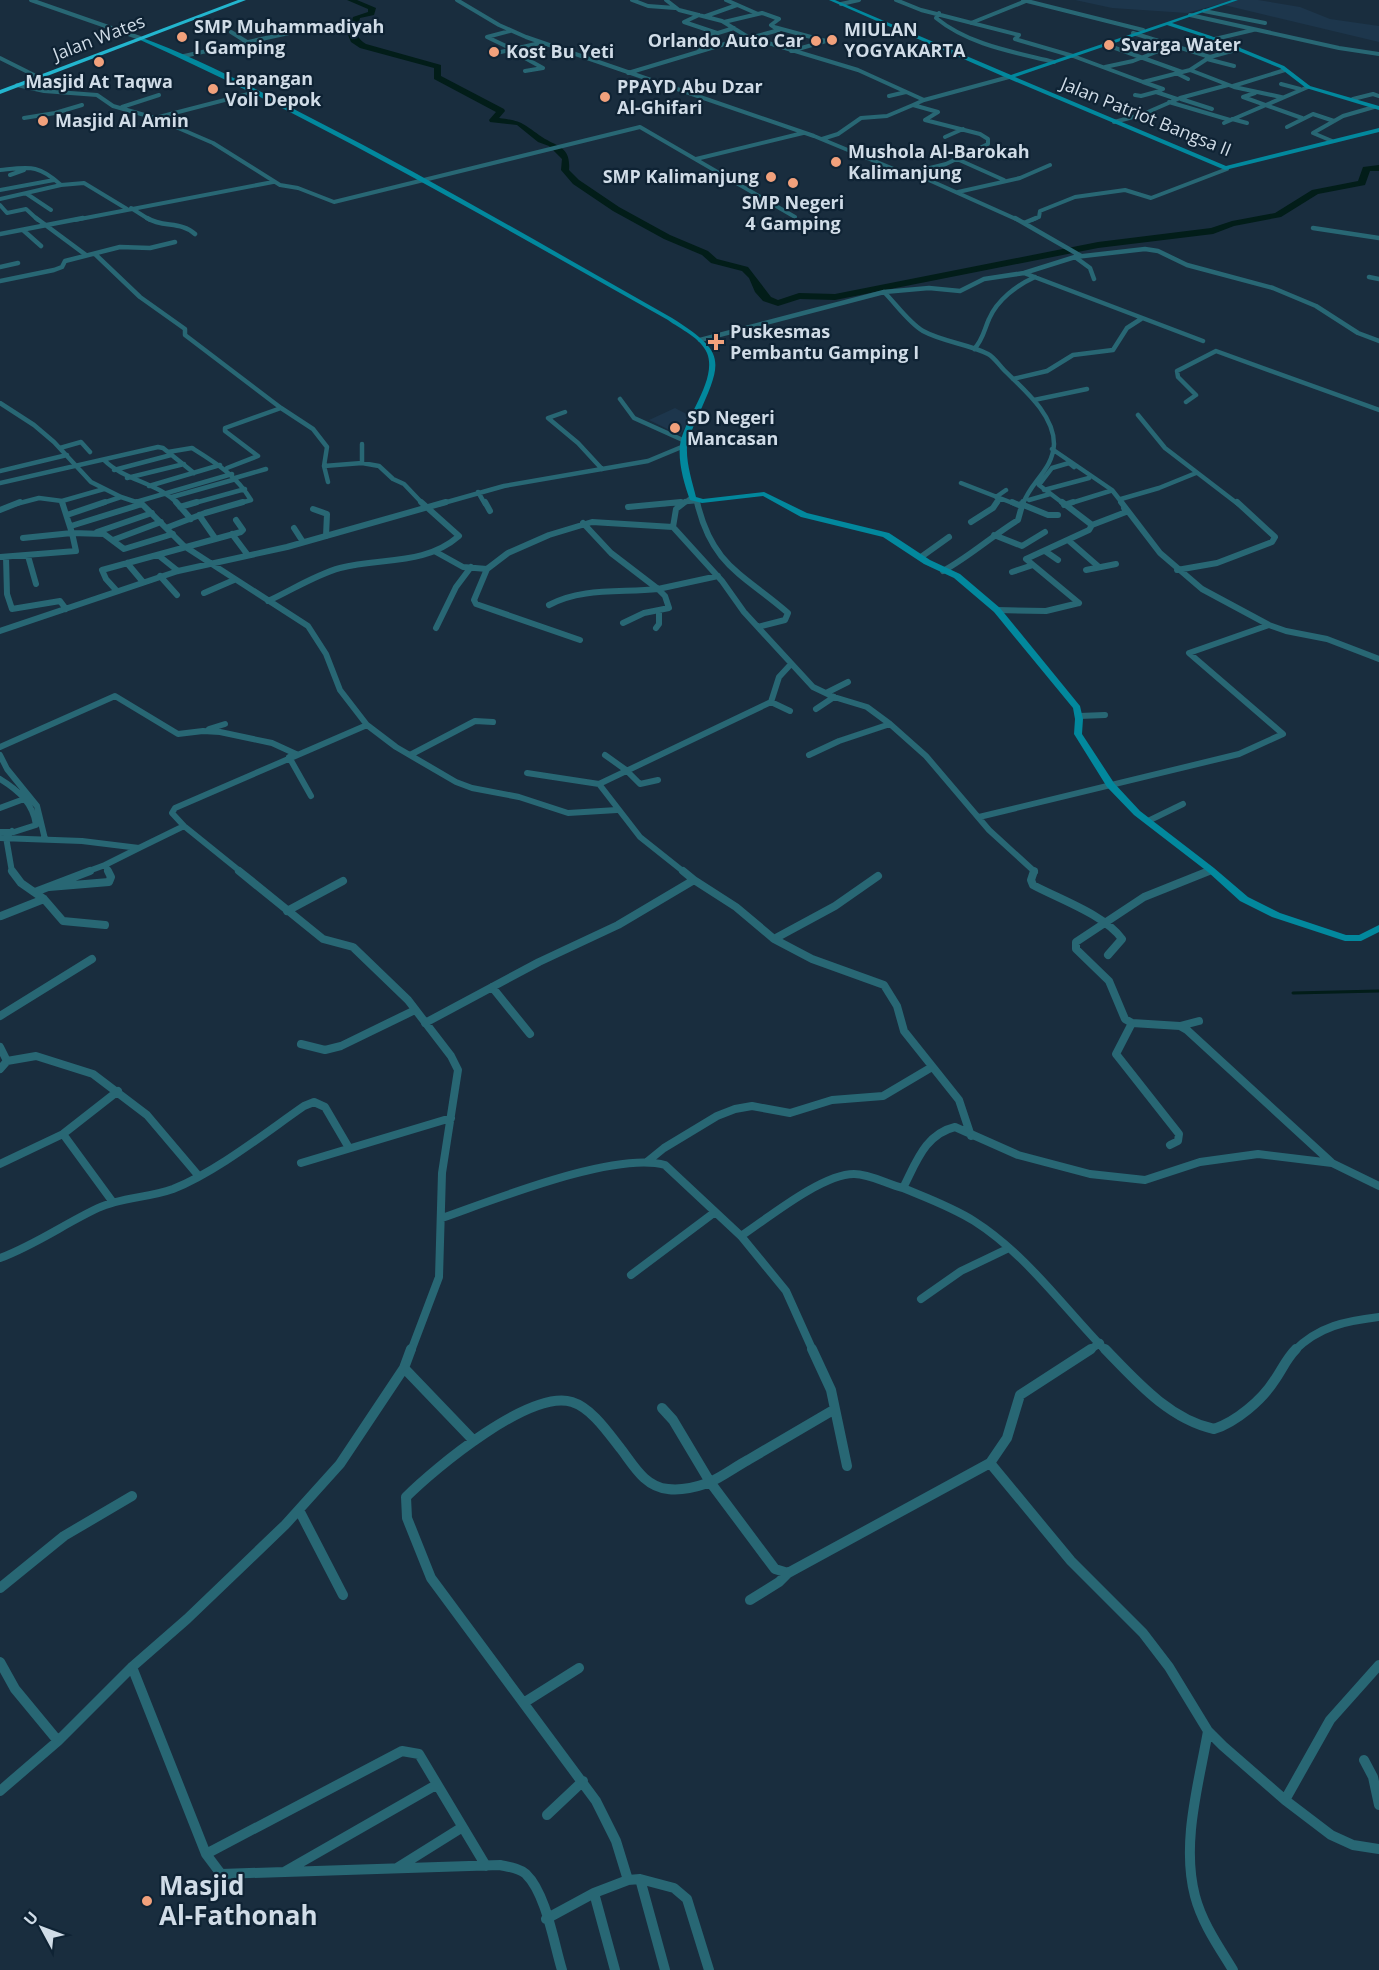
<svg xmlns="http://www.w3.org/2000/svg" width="1379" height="1970" viewBox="0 0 1379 1970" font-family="'Open Sans',sans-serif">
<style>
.built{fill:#1d364c}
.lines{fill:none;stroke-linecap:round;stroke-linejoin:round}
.stream{stroke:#021d19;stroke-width:3}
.river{fill:#021d19;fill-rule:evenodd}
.street-far4{stroke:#286774;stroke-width:4}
.street-far3{stroke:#286774;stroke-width:4.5}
.street-far2{stroke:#286774;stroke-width:6}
.street-far1{stroke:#286774;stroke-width:8}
.street{stroke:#286774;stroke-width:10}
.secondary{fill:#02889d;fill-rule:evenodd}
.highway{fill:#23b5ce;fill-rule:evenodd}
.poi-dot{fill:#f1a17c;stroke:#0f2334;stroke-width:2}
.labels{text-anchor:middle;stroke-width:4.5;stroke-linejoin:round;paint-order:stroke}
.far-poi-label{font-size:18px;font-weight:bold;fill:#d0dce7;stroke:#0f2334;text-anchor:start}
.far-street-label{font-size:18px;fill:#d0dce7;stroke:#0f2334}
.near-poi-label{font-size:26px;font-weight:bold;fill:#d0dce7;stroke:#0f2334;text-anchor:start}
</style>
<rect width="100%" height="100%" fill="#192d3e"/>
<path class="built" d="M1075,0h183l42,7 30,12 49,7v16l-159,-38 -33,9 -75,-5z
M675,408l17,9 -12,18 -31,-15z"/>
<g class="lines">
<path class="stream" d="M1293,993l86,-2"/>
<path class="river" d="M347,0h10l19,8 -2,7 -14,3c-3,13 -6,18 6,26l75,21v11l63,33 1,2 -6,7c24,3 24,6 43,19 15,10 29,9 27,33l10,10 40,27 51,28 38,16 9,8 31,8 23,30 7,3 21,-7 36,1 263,-52 113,-14 21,-7 43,-8 37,-23 46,-9 5,-14 16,-2v6h-9l-5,14 -47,9 -37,23 -47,9 -21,8 -115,14 -263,52 -35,-1 -22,7 -15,-5 -8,-9 -6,-14 -7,-7 -31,-8 -9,-8 -38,-16 -51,-28 -40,-27 -12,-14 1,-11 -13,-13 -11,-4 -21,-17 -27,-3 -1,-2 7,-8 -62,-33v-11l-74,-20 -9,-6 -3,-7 5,-18 15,-5v-3z"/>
<path class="street-far4" d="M31,0l109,38
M457,0l42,25 27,12 288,99 87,36 21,-2 24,-6 42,-20v-5l-8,-5 -55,-14 13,-8 -25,-7 11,-5
M632,0l16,6 27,2
M666,0l13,10 43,11 26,16 110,33 66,30 85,-23
M726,0l32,14
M896,0l25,10 98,25 -4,4 58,17 70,26 47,-12 20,-13 29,-8
M1023,0l120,30
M841,4l18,-4
M1204,11l61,12
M939,13l-3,5c33,27 78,34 118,44
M699,15l-15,7 33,11
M1190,15l149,33 40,6
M706,16l31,-11
M724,22l38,-9 17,6 -8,6 3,2 52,14 -35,10
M971,23l55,-22
M510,31l-23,6 40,19 -2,2 18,10 -18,3
M231,32l16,10
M1133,33l77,24
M750,38l29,-8
M1215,39l38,-9
M1104,44l78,28
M705,50l-19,-7 48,-15
M492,54l48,-11
M184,56l114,-25
M0,58l38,19
M1207,59l27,7
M1105,67l28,-6 41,-16
M1190,70l44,17 47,10
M628,73l120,-36
M1176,73l12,6
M1143,82l20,7 -7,3 21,7
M1281,84l19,5
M17,85l27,6 53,4 16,11 42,12 58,25 67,42 18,3 36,14 306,-75 155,90
M1233,86l52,-16
M1255,93l-12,4 59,21
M1135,95l6,1 15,-4
M889,96l17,-4
M1181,99l31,10
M1353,99l20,-5 6,2
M1169,102l61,18
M122,107l37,-12
M24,118l31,-5 27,-8
M155,118l101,-26
M1232,119l15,4
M1114,122l27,-7 39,-17 48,-13
M1224,123l84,-36
M1287,127l26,-13 21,7
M945,137l18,-8
M822,139l16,-5 23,-16 26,-2 26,-11
M1332,141l-19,-8 30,-17 31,-9
M696,159l107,-26
M957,159l47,21
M0,170c30,-3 38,-6 61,15l23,-2 43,26
M911,172l107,48
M10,175l14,-5
M0,190l54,-10
M958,192l62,-14 30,-13
M27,194l24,16
M0,199l61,-14
M0,205l7,8 19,-4 12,11
M131,208l19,12
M75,220l198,-38
M1032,220l7,-3 1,-6 35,-14 50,-7 26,8 76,-29"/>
<path class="street-far3" d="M36,218l50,37
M147,218c16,10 34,3 48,16
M1015,218l66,38
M1024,223l12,-5
M1313,228l66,10
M23,230l18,16
M0,234l83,-16
M95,254l45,43 45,32v6l96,73 -56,20v3l33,25 -31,12
M1075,257l15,11 4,11
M0,267l18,-4
M1024,273l179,68
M1369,277l10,2
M0,281l54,-11 8,-3 3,-6 55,-14 30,1 25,-6
M884,292c12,12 25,31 39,39 20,11 46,13 65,23 6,3 11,11 16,16 19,19 50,44 50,74 -1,26 -24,38 -31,60
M700,340l184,-48 45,-4 31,3 24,-12 40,-6 51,-16 70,-8 13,2 29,14 86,23 43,18 42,27 21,8
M974,349c9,-9 10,-19 15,-30 8,-19 28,-34 46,-42
M1013,379l34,-8 26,-16 40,-5 14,-22 14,-9
M620,399l14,19 51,23
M1034,400l53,-11
M1186,402l10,-7 -18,-18 -1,-6 39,-20 163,59
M0,403l34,22 20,17 37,40 30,15 21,7
M281,408l32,21 14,18 -3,19 38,-3 17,3 14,13 11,5 19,20
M565,412l-17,6 30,25 24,26
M1138,415l27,33 73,56
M362,444v19
M60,448l21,-6 9,10
M1052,449l60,41 11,14
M168,452l24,-4c24,15 44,27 59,52l-14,4
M104,460c21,21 53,22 74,44
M324,466l4,16
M114,470l57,-15
M0,471l67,-16
M127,478l57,-14
M235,478l31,-9
M0,483l158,-36 5,1 31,25
M961,483l54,21
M149,486l71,-21
M1044,490l45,-12
M478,492l7,12
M172,497l64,-18
M996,497l10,-7
M1121,499l38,-11 37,-15
M1029,500l21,-6
M62,501l42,-12
M136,502l96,-28
M16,504l23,-6 23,3 1,3
M100,504l21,-7
M191,504l54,-15
M440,504l64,-18 144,-25 36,-15
M664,504l33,-3 1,3
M683,504l9,-7
M996,504l4,-5
M1064,504l-25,-19 13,-17 17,-5 5,4
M1068,504l42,-13"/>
<path class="street-far2" d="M62,502l10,31 32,1 20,15 49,-15
M137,502l5,2 42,42 124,80 18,28 14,36 27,35 -192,83 -3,5 12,13 57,46
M176,502l15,17
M485,502l5,9
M685,502l-9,7 -3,18 49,54 22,31 69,75 21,10 33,10 23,17 36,32 63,74 46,42
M697,502c15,64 46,72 91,111l-3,7 -27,7
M1012,502l9,4
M1062,502l30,23
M1121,502l39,51 42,36 67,36 17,6 41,8 52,20
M1021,504l27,11h10
M1064,505l9,-3
M180,507l17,-5
M628,507l53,-5
M313,509l14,5 -1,22
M0,510l20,-8
M67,515l38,-13
M199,515l16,23
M971,522l22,-14 4,-6
M583,523l28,30 47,36 60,-13
M71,526l71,-22
M166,528l39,-15 38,-11
M294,528l9,14
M97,532l55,-19
M232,534l15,20
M994,535l28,11 23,-14
M113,540l48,-18
M1068,540l31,27
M1045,551l13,9
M436,552l27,15 24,2
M158,555l20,16
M28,556l8,28
M0,557l76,-6 -4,-18 -49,5
M6,557l1,37 5,15 48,-8 6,8
M921,557l28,-20
M127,563l16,19
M1086,570l30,-6
M1177,570l40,-7 55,-21 3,-5 -38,-35
M943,571c26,-14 49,-35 75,-51l5,-18
M1012,572l21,-7
M160,576l17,19
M116,590l-10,-11 -4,-9 139,-38 2,-2 -7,-10
M204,593l30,-13
M268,601c24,-11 47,-26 72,-33 42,-11 84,-2 119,-32l-38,-34
M1079,603l-53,-44 63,-29 3,-5 34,-13 -2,-4
M549,605c33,-18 73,-12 109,-16l7,7 4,12 -25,5 -21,10
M997,610l49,1 33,-8
M436,628l20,-41 15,-20
M656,628l3,-4v-13
M0,631l178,-60 109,-24 159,-45
M580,640l-104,-36 -2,-4 13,-31 21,-16 41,-18 43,-13 81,5
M826,693l22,-11
M771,702l8,-25 12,-13
M816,709l18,-12
M1079,716l26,-1
M367,725l29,22 60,35 16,6 47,9 49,16 49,-3
M209,729l16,-5
M0,747l115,-51 63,38 25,-3 17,1 52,11 24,11
M0,755l7,14 30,37 8,33
M410,755l65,-34 18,1
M605,755l21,15 14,14 18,-4
M809,755l30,-14 51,-17
M289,757l22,39
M527,773l72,11
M0,779c18,11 33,24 36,46l-22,7h-14
M0,808l24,-9
M979,817l260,-63 44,-20 -94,-81 80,-28
M1148,821l35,-17
M12,831l-6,6 6,35
M0,838l82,3 57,7 45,-22
M86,872l19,-7
M109,872l-4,-7 34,-17
M684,872l-44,-35 -41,-53 172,-82 19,9
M1205,872l6,-2"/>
<path class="street-far1" d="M12,871l9,12 23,16 19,22 42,4
M239,871l84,68 30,8 55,53 43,56 7,14 -16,103 -3,104 -28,74
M1034,871l-3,9 2,5c26,14 72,30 89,54l-14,16
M1209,871l-65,26 -68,45v7l33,32 16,38 7,4 48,3 7,4 144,132
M694,880l42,27 38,32 61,-33 43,-30
M49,887l60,-5 2,-5 -3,-6
M35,892l55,-21
M287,911l56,-30
M1,916l43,-17
M774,939l38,20 72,26 13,21 7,25 55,69 12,36
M492,987l38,47
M0,1016l92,-57
M425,1023l114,-61 79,-37 76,-45 -11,-9
M1132,1023l-16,31 63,80 -1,7 -8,4
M1180,1026l19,-5
M301,1044l24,6 16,-4 74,-36
M0,1047l7,14 29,-5 57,18 54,41 50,59
M0,1069l7,-8
M63,1134l49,67
M648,1161l16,-13 53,-32 18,-7 17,-3 38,7 42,-13 51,-4 49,-29
M301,1163l150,-45
M0,1164l63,-30 55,-43
M903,1188c24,10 49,19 71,33 52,33 90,87 132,130
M442,1218c52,-18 173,-67 223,-53l76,71 45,55 27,60
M741,1236c27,-18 81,-62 113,-62 16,0 33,10 49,14 13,-25 22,-54 52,-61l63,28 72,19 55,6 55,-18 58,-8 74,9 47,23
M0,1258c35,-13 64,-34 98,-50 23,-11 50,-10 75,-19 43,-17 92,-56 131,-83l10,-4 11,5 24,41
M631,1275l84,-63
M921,1299l40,-28 46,-22
M1088,1351l12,-8
M1294,1351c25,-25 52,-30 85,-34"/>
<path class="street" d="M812,1349l19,41 16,76
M1105,1349c31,32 64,70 109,80 22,-7 48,-29 60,-48 8,-11 12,-22 22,-32
M404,1368l70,73
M662,1408l11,12 37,62 65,87 13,4 202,-110 17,-25 13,-43 71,-46
M990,1463l81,98 72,72 26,34 39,64 15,15 62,54 46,35 22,10 26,4
M299,1510l44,85
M0,1588l64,-52 68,-40
M750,1600l29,-18 9,-9
M0,1662l15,27 43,52
M132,1667l74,187 15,20 279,-9c9,2 19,3 26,9 20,19 28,70 36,96
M525,1702l54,-34
M1208,1731c-9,52 -27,112 -13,165 7,27 24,51 38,74
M1364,1760l9,17 6,28
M0,1791l58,-50 74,-74 55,-48 98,-94 55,-61 64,-96 7,-19
M1285,1800l45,-80 49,-55
M547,1815l36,-34
M206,1854l196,-103 17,3 67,112
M397,1868l64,-40
M284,1872l152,-87
M640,1879l25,91
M628,1880l-12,-39 -20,-40 -165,-223 -24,-60 -1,-21c29,-29 124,-108 166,-95 20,6 37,32 49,47 13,17 24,38 47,40 13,2 28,-2 40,-6 14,-6 27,-16 40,-23 29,-17 58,-34 87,-51
M594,1893l21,77
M546,1919l48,-26 34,-13 12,-1 34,9 13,11 22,71"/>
<path class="secondary" d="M829,0h6l176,75 221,-75h6l-66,23 39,13 73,30 26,20 69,20v4l-73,-22 -26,-20 -73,-30 -40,-13 -152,52 211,89 153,-38v4l-154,38 -218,-92z
M140,37c58,21 118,53 173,82 122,62 240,132 359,199 53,34 52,41 26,98 -4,9 -9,20 -11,30 -1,17 5,35 9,51l7,2 61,-7 43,21 82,20 41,27 30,14 40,34 80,98 3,13 -1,15 32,49 26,28 74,57 34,29 32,16 66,22h13l20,-10v7l-18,9h-16l-73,-24 -32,-16 -32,-29 -74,-57 -27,-28 -33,-53 1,-15 -2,-11 -79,-96 -40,-34 -30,-14 -41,-27 -82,-20 -38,-21 -61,7 -12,-3c-6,-16 -12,-38 -10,-55 4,-27 38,-65 27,-92 -6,-15 -27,-24 -39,-33 -175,-98 -347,-199 -530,-281z"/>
<path class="highway" d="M238,0h8l-246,94v-4z"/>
</g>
<g class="poi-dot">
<circle cx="182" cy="37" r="6"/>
<circle cx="832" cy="40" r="6"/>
<circle cx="816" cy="41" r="6"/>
<circle cx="1109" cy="45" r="6"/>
<circle cx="494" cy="52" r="6"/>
<circle cx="99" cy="62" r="6"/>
<circle cx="213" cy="89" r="6"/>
<circle cx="605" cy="97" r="6"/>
<circle cx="43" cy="121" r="6"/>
<circle cx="836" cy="162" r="6"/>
<circle cx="771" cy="177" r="6"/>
<circle cx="793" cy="183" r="6"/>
<path d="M713 333h6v6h6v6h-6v6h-6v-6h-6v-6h6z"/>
<circle cx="675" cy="428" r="6"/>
<circle cx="147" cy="1901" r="6"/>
</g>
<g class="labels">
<g class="far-poi-label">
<text x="194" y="33">SMP Muhammadiyah<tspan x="194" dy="21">I Gamping</tspan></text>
<text x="844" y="36">MIULAN<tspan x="844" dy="21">YOGYAKARTA</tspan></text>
<text x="804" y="47" text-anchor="end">Orlando Auto Car</text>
<text x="1121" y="51">Svarga Water</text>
<text x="506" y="58">Kost Bu Yeti</text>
<text x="225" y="85">Lapangan<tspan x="225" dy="21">Voli Depok</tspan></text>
<text x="99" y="88" text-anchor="middle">Masjid At Taqwa</text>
<text x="617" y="93">PPAYD Abu Dzar<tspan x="617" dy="21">Al-Ghifari</tspan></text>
<text x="55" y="127">Masjid Al Amin</text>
<text x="848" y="158">Mushola Al-Barokah<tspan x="848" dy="21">Kalimanjung</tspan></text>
<text x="759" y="183" text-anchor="end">SMP Kalimanjung</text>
<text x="793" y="209" text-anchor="middle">SMP Negeri<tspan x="793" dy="21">4 Gamping</tspan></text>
<text x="730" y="338">Puskesmas<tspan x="730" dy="21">Pembantu Gamping I</tspan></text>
<text x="687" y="424">SD Negeri<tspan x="687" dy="21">Mancasan</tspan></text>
</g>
<g class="far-street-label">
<text transform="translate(99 38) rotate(-21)" y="6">Jalan Wates</text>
<text transform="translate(1146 117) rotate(22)" y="6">Jalan Patriot Bangsa II</text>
</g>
<g class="near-poi-label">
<text x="159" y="1895">Masjid<tspan x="159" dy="30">Al-Fathonah</tspan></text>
</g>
</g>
<g transform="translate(42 1928) rotate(311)" stroke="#0f2334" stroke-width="4.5" paint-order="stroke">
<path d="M0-4.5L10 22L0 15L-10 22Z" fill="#d0dce7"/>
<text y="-9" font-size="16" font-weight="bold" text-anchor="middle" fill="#d0dce7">U</text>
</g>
</svg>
